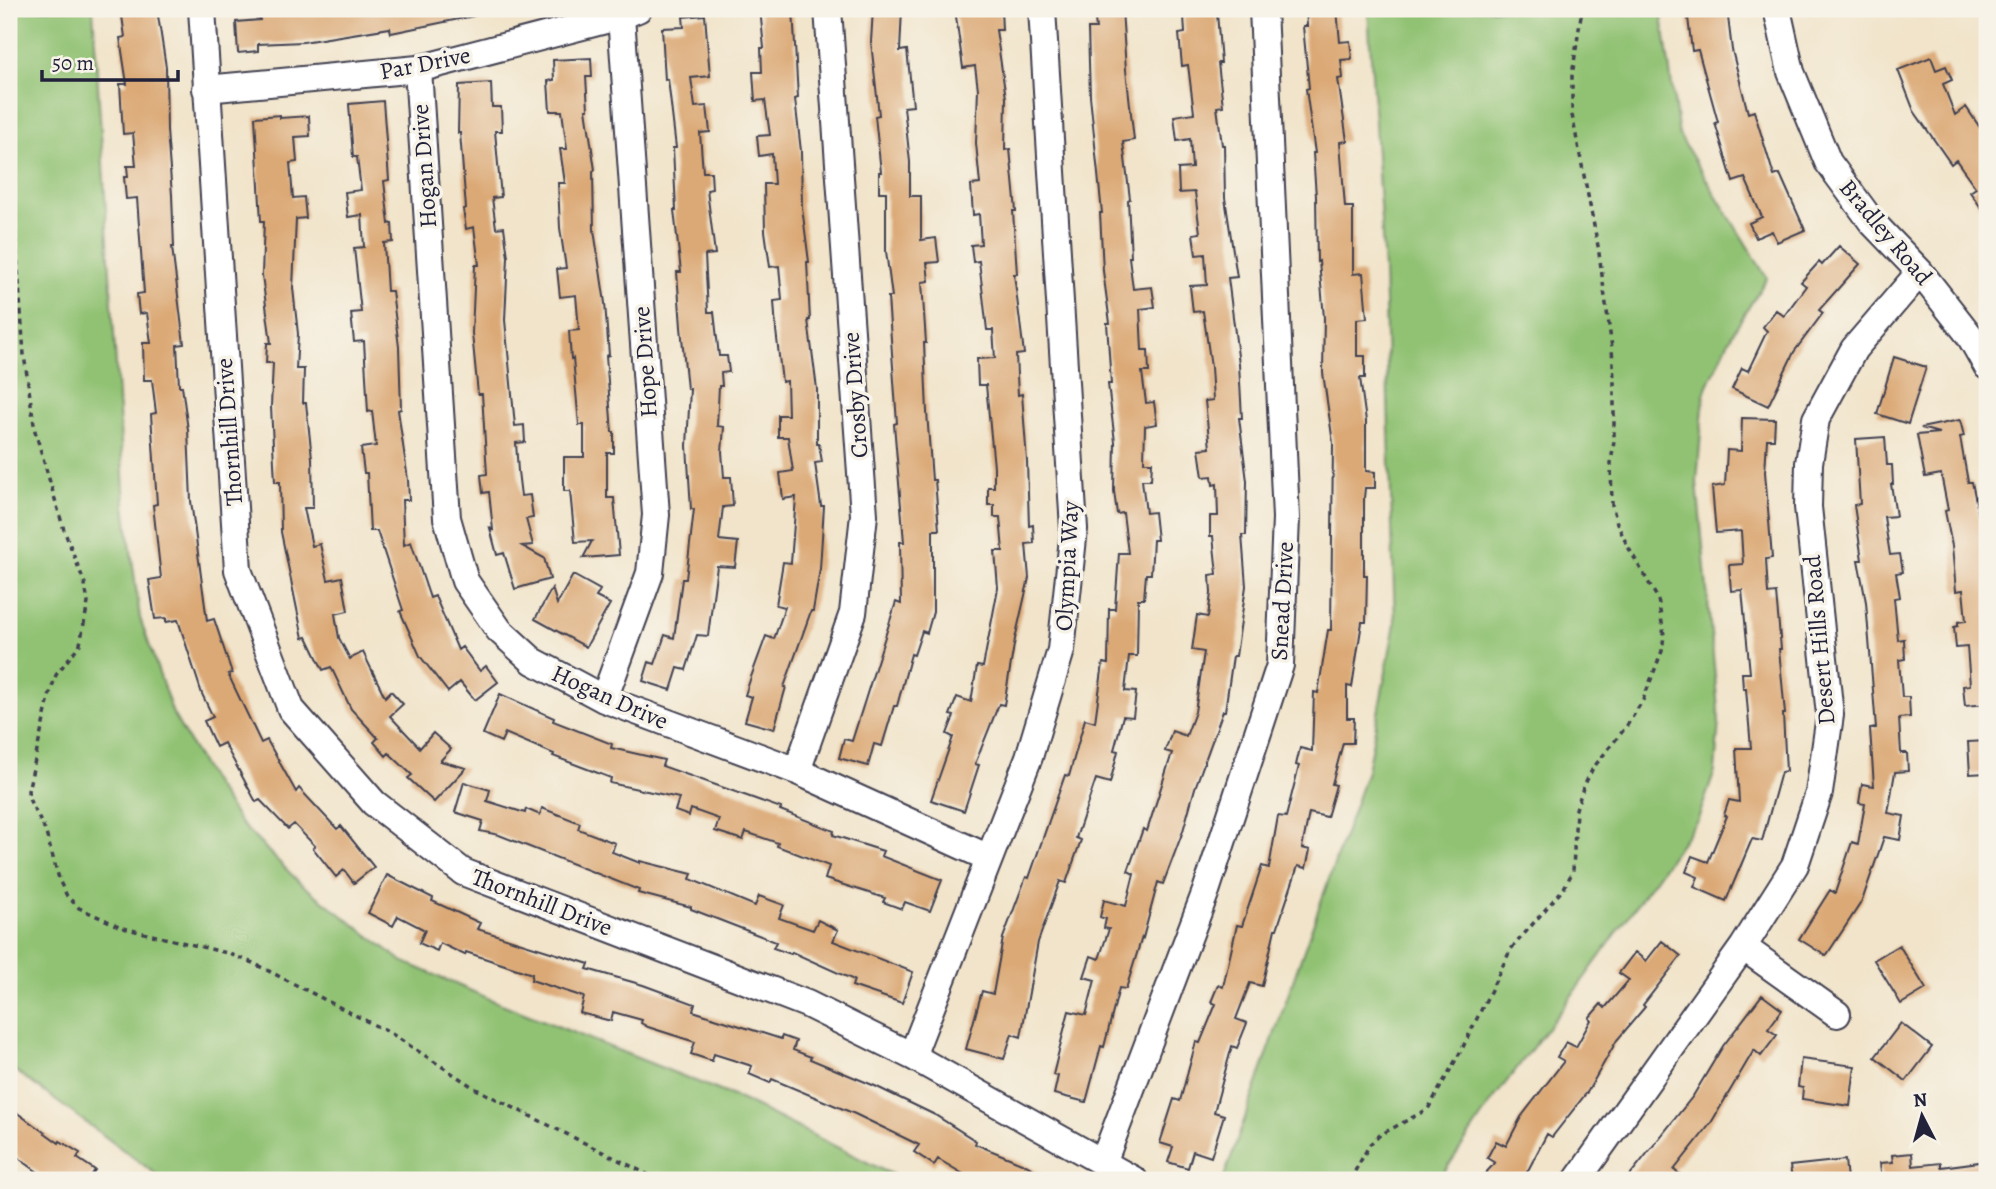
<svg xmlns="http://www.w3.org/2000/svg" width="1996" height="1189" viewBox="0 0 1996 1189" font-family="Alegreya,serif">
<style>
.green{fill:#91c273;stroke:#5a7257;stroke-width:2}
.building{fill:#dba976}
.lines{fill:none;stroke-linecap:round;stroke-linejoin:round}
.minor-casing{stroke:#413f50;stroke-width:30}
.path{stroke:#413f50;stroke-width:3.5;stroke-dasharray:5 5;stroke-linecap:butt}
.minor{stroke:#fff;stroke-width:26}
.labels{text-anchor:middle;stroke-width:7;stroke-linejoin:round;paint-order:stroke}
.street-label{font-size:24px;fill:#22223b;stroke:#f7f3e8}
</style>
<rect width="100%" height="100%" fill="#f7f3e8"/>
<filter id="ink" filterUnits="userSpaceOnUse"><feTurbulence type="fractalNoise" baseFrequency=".0143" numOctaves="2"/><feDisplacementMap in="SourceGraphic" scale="14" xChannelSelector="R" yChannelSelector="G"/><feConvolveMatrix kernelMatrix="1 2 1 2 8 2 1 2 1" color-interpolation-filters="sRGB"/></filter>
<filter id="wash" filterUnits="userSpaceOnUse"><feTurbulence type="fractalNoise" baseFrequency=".00686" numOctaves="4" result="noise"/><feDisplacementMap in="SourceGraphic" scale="28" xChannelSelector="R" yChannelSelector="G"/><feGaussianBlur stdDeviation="1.57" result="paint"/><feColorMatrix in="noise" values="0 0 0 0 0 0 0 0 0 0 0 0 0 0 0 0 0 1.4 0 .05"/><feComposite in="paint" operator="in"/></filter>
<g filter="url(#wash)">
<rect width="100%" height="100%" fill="#f1e4ca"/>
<path class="green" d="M9,9h84l32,496 15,113 33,96 35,61 33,49 59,59 102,78 97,42 239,95 165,82h-739l-155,-114z
M1368,9h293l18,126 88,143 -35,56 -28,60 -7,88 22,238 -4,51 -17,48 -133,186 -73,96 -53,79h-216l144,-409 28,-147 -11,-354z"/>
<g id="blocks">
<path class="building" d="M121,9h36l9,58 1,64 5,64 2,52h-2l12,97 -7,1 2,41h3l6,44 3,71 16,120 7,-2 18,54 -4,1 33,69 6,-3 29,52 3,-4 38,41 4,-3 33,41 -20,16 -10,-13 -8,7 -23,-29 2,-2 -21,-22 -6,5 -28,-29 -4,2 -32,-59 -8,4 -12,-26 9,-4 -11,-23 -24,-74 -12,2v-4l-11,1 -6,-39 12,-2 -8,-73 4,-1 -6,-90 5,-1 -4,-33h-8l-1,-37h8l-4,-30 -8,1 -2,-20 7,-1 -7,-95 -11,1 -2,-22h4l-1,-11h9l-3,-33 -10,1 -3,-50h7l-7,-46 5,-1z
M298,9h175l1,7 -83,17 -1,-5 -87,14 -45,2v7l-20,2 -2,-31 24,-2 -1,-7z
M760,9h33l5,89 -3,1 6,52 1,56 7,55h-2l3,58h-2l9,69v55h2l3,18 -7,1 6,43h3l-4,63 -7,42h-2l-27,76h2l-12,42 -29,-8 7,-24 -7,-2 6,-18 15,-41 8,3 11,-32 -9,-2 7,-43 8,1 5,-66 -13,2 -3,-26 13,-2 -5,-34h-10v-22h10l-1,-34 -5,1 -6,-52 -2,-29 8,-1 -3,-34 -9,1 -5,-36 -1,-47h10l-2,-30 -13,2 -2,-20 13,-1 -5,-35 -10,1 -2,-29h9l-1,-24h3z
M873,9h29l-2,42 7,-1 6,56 -9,1 6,55v34h11v44l15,-2 3,24 -12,1 2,18 -7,1 4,61h-2l3,69 5,68h3l4,50h-6v82l-6,21 -5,-2 -8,24 -3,-1 -14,52h-3l-12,40 -8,-2 -6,22 -29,-8 5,-19 8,2 44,-139 5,2 -1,-62h4l-10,-118 3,-1 -9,-126h4l-6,-46v-59h-7v-20h2l-6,-56 4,-1 -8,-73z
M955,9h46l1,21h-6l10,68 -1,52 5,-1 6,62h-3l4,63h-3l10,80 -8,1 2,40 4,-1 5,67 2,65 4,-1 1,18 -8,1 3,34 -14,61 -11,66 -5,-1 -24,60 4,1 -15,46 -33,-11 22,-63 -6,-3 7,-18 -4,-1 7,-18 14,5 6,-36 6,1 15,-79 -3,-37h8l-3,-34h-6v-12h-6v-18h6v-20l-8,-82h-8l-1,-26 18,-1 -2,-28h-6l-8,-69 -6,1 -2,-17 10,-1 -2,-30 -6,1 -2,-30 9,-1 -4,-41 2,-54 -3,-23 -12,2z
M1094,9h28l4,61 8,70 -11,2 7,57 -2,1 3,57h-2l4,32 19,-2 3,20 -15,2 2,41h6l1,22h-7l4,31 8,-1 3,22 -12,2 -1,36h8l-1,18h-9l4,33 8,-1 3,28h-4l-2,34h-5l-2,25h-6l-1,57h-8l-4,35 11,1 -3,25 -10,-1 -9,34 4,1 -8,32 -14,-4 -20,59 5,2 -15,43 -6,-2 -22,61 -17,95 -9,-3 -8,25 -38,-10 16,-58 11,3 10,-56 23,-61 3,1 36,-103 4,1 16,-57 10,3 8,-59 5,1 1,-55h6l4,-56h9l-5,-40 -6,1 -3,-23 1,-49 -7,-58h3l-4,-61h3l-7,-52 -3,-58h2l-12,-117 -2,-67h8z
M1306,9h31l3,33 10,-1 2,18 -11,1 2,18 -5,1 9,62 -7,1 5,65h8v67l10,-1 4,45 -10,1v37h8v22h-5l6,43v50l9,1v16h-10l-1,10v77h3l-1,47h-4l-10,65 -5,-1v32h7l-1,25h-10l-11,41 4,1 -9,32 -18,-4 -7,35 8,2 -4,18 -8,-2 -21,63h-2l-13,57 -12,-3 -14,36 11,4 -10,25 -5,-2 -18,66 10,3 -13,42 -18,-6 -5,17 -20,-6 5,-15 -13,-4 14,-44 6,2 16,-59 4,1 16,-39 -5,-2 7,-17 5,2 14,-62 5,1 20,-60 7,2 9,-52 8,1 13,-51 -3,-1 4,-17 12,3 2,-59 4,1 10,-63h3l2,-187 -10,-70 1,-55 -5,-57 -2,1 -1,-66 -3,-43h2l-9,-64 3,-1 -6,-62h4z
M1687,9h40l5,41 16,63 6,-2 20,65 6,-2 25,56 -28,12 -5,-11 -16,7 -7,-15 13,-6 -17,-39 -12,4 -18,-59 3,-1 -20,-72 -6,1z
M1217,13l4,50h-3l5,43 -6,1 5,38h2l1,53 12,79 -9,1 11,86 3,54h-3l8,63 -1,54h-4l4,51 -10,70h-3l-8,55h-2l-28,77 -12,43 -20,53 -5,-2 -15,56 -1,-1 -16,52 -7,-1 -15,59 -3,-1 -15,56 -32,-8 4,-18 -5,-1 12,-49 4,-15 17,4 9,-35 -11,-3 7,-21 8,3 10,-30 -5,-1 2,-9 -6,-2 4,-17 22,6 8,-32 -6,-3 15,-42 4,2 25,-78 -7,-2 7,-20 14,5 9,-24 9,-60 -12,-2 5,-35 11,2 3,-24 -1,-18 7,-1 -4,-38h-3v-20h8l-1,-32 -4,1 -1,-9 -9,1 -4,-28 11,-1 -5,-47 8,-1 -2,-33 -8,-56 -10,1 -3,-26 17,-1 -2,-31 -9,1 -3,-21 7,-1 -5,-41 -16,1 -1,-24 14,-1 -2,-29 -13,2 -3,-25 20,-3 -6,-48 -6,1 -3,-32 6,-1 -1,-17z
M705,15l5,61 -19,2 4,29 12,-1 3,26 -10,1 3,39h8l1,17 -5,1 8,64 -10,1 3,57h6l5,44h8l2,16 -8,1 1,13h-3l-2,40 7,1 -2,25 2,25h7l2,29 -10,1 -4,33 19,2 -3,25 -18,-1 -9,70 -11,-1 -11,35 -8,-2 -7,22 -28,-9 6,-19 6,2 10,-29 9,3 8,-59h4l8,-70h-3l-4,-63 3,-57h-3l-6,-62 -4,-55h4l-7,-62h2l-3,-62h3l-8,-69 -3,1 -3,-52 22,-1 -1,-10z
M1931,57l5,13 10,-4 6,14 -9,4 12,31 11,-8 21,31v78l-17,-24 6,-4 -20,-28 -5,4 -37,-53 -16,-41z
M591,58l1,19h-6l2,32h-2l9,61 -2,1 1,59 11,73 4,52 -3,1 6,76h2v21h-7v45h7l5,57 -36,3 9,-17 -17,1 -5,-51h-6v-34h20v-32h-5l-6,-67 -2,1 -2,-28 10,-1 -3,-35 -16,2 -3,-28 9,-1 -6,-40 -2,-45h7l-5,-34h7l-5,-38h-12l-2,-30 6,-1 -1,-20z
M491,83l1,24h9l1,24h-7l6,66 -9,1 4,30 8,-1 4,30 -3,63 10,106 9,-1 1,17 -9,1 2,28 3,25 9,-1 3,23 -7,1 7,26 -11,1 22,12 6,21 -35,10 -11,-36 -7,2 -7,-27 3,2 -4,-38 -6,1 -2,-18 6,-1 -5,-80h-4l-6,-61 3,-68h4l-5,-38 -8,2 -3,-20 3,-1 -6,-75h-2l1,-48z
M383,101l6,79 -5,1 5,43 3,-1 1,19 -9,1 3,48h5l7,56 2,62 -3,1 10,70 1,20h-7l2,45 7,-3 19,56 5,-2 23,54 4,-3 18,24 6,-5 12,16 -23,18 -15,-18 -12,10 -28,-36 -20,-45 3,-1 -26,-79h-7l-3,-58h-3l-3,-25 15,-2 -4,-35 -4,1 -4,-71 -10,1 -3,-29 10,-1 -7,-64 10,-1 -2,-32 -14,2 -3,-25 16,-2 -4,-33h-4l-4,-53z
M280,115v3l29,-2 1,20 -15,1 2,25 -7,1 3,35 11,-1 2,21 -10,1 -3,69 5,46 -2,35h8l-1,34h3l6,55 1,50h-9l8,38 8,-2 8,36 14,-3 6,34 -13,3 4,24 11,21 13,-7 22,45 6,-6 12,13 -13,12 30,32 13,-15 18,16 -11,12 26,7 -32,34 -26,-24 4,-3 -23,-22 -3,3 -12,-14 4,-4 -27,-29 -20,-42 -8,3 -16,-33 -4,1 -22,-106 -1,-50h-5l-4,-75 2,-44h-7l1,-20h4l-9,-68 2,-54h-3l-6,-104z
M1839,246l21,18 -41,46 4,3 -29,39 -26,54 -36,-17 10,-21 6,3 19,-40 -4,-4 13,-17 8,6 22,-30 -5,-4 18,-20 3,3z
M1894,357l32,10 -18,57 -31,-10z
M1742,418l33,1 -1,20h-7l-2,33 7,86 -6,1 2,35 8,-1 5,56h-2l6,65h-2l3,57 -5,1 -19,69 -10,-2 -26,62 -32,-14 4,-10 -12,-5 6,-16 16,6 19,-46 -3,-1 5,-15 10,2 -3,-54h15l-5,-59h-3l-1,-16h8l-8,-83 -11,1 -2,-26 14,-1 -2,-33 -25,2 -4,-46 13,-2 2,-35 14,1z
M1960,420l4,16 -4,1 8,45h4l11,54 4,-1v169l-22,2 -2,-20 7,-1 -3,-38 -11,1 -2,-21 4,-1v-4l8,-1 -3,-31 -7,1 -4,-45 -7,-35 3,-1 -7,-36 -16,3 -8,-42 22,-2 -18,-5z
M1885,437l2,28h5l1,19h-2l5,32 -12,1 6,38 10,-1 3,18 -7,1 4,24 -6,1 4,42 6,-1 1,20 -6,1 3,37h7l1,20 -11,1 2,35h6l1,18 -13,1 -7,41 16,3 -4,24 -16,-3 -22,64 -36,55 -27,-17 31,-49 5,3 17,-51 6,2 7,-40 -6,-1 3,-19 12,2 -4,-57 6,-1 -10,-126 -8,-42h4l-8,-55 6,-1 -4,-65z
M573,575l27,15 -4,7 14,7 -24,43 -51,-28 17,-31 5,16z
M500,694l54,24 -1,3 59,23 -1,4 53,12 -2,6 119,42 -1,2 54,21 -1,4 50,16 -2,5 61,24 -12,31 -25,-9 -3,7 -19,-7 2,-4 -60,-19 4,-13 -52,-20 1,-3 -32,-11 -3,8 -28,-9 4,-12 -28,-10 -2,7 -14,-5 4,-13 -69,-15 1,-5 -58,-22 1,-2 -49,-21 -4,9 -18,-8z
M1987,741v32l-17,1 -2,-32z
M464,782l26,8 -3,11 38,12 1,-4 14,6 2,-7 38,15 -2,6 37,14 -3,9 28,11v-2l52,13 -2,5 65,27 4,-10 25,9 -5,13 34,12 5,-10 20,10 -5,11 80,31 -11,31 -50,-17 2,-6 -62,-28 -1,2 -18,-6 3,-6 -85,-33v-2l-53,-14 1,-3 -140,-55 -19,-4 3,-10 -28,-9z
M387,875l46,23 -1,3 48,22 -3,6 112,35 -2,5 56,16 52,19 -2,7 88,28 1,-3 14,5 -3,9 18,7 -1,2 65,27 60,29 41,26 -1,3 49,20 29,16h-91l3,-5 -27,-16 -4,6 -20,-13 5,-7 -64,-31 -83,-35 -2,4 -21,-9 3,-8 -38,-12 -2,7 -21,-7 4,-12 -47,-15 -7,-4 1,-3 -29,-8 -2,9 -31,-8 4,-16 -53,-17 1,-6 -66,-22 -1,3 -25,-12 -3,8 -18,-8 6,-13 -27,-14 -5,10 -25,-13z
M1662,941l19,15 -38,49 2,2 -28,33 -29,51 -36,46 -5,-3 -24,46h-44l16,-17 -8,-5 9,-17 10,5 15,-29 43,-56 -7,-4 9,-15 10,5 15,-27 -2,-2 12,-14 4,4 24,-28 -10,-7 16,-21 11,9z
M1899,945l27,44 -25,15 -27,-44z
M1762,995l20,15 -14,19 9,6 -16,21 -7,-6 -43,73 -37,47 14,10h-62l67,-84 30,-50z
M1901,1023l31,24 -26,34 -31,-24z
M1801,1059l54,7 -5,40 -48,-7 1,-11 -5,-1z
M9,1107l50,36 1,-2 20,12 -3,5 18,12 -7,10h-54l5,-7 -30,-22z
M1912,1153l1,13 28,-3v4l46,-6v19h-105l-2,-17 13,-1 -1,-7z
M1845,1160l2,20h-55l-2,-14z"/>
</g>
</g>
<g filter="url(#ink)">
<use href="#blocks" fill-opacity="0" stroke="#413f50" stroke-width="2"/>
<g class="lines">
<defs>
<path id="minor" d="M202,9l36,561 53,139 83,94 89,69 344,132 105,52 222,124
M1777,9l14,63 37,90 44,60 48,50 50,64 17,30
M418,69l29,449 18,63 34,49 34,31 71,38 193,72 192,87
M206,89l212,-20 203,-53 17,-7
M604,699l46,-126 6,-58 -35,-499
M797,771l56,-158 11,-98 -36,-506
M1743,947l94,67
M912,1056l117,-299 32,-107 13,-121 -32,-520
M1103,1163l103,-272 74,-226 6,-147 -23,-509
M1577,1180l166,-233 52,-82 24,-72 11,-78 -22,-208 1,-44 7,-44 38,-70 66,-77"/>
</defs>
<use href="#minor" class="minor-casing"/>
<path class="path" d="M9,141l15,214 11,76 29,99 21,54 3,19 -8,41 -24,31 -6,18 -22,98 1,8 16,31 15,52 7,14 12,12 44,20 104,25 26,10 139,71 84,55 183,91
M1350,1180l20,-36 10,-9 48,-26 34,-60 49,-100 53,-61 9,-17 3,-62 7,-21 10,-20 33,-41 17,-27 19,-49 2,-16 -6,-36 -31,-54 -10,-22 -5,-18 -1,-42 3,-22v-62l-2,-31 -14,-102 -26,-131v-39l10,-67"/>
<use href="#minor" class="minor"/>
</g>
</g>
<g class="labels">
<g class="street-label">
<text transform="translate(425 63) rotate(-11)" y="8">Par Drive</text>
<text transform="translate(424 166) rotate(-94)" y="8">Hogan Drive</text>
<text transform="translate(1886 232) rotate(50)" y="8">Bradley Road</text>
<text transform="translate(645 362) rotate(-94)" y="8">Hope Drive</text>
<text transform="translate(855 395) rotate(-94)" y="8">Crosby Drive</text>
<text transform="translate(229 432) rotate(-94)" y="8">Thornhill Drive</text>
<text transform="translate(1067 566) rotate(-87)" y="8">Olympia Way</text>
<text transform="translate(1282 601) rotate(-87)" y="8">Snead Drive</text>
<text transform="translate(1819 640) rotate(-95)" y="8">Desert Hills Road</text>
<text transform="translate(610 697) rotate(24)" y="8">Hogan Drive</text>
<text transform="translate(542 902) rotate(21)" y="8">Thornhill Drive</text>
</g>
</g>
<rect width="1996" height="1189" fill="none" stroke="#f7f3e8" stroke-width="35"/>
<g transform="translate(1922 1116) rotate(354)" stroke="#f7f3e8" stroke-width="5" paint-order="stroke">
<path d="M0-5L12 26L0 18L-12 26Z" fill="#22223b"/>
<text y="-10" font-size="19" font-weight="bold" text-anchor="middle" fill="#22223b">N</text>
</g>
<path d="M42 70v10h136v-10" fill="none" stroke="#22223b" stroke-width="3.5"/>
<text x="52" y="70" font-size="21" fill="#22223b" stroke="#f7f3e8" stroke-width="5" paint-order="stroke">50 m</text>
</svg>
